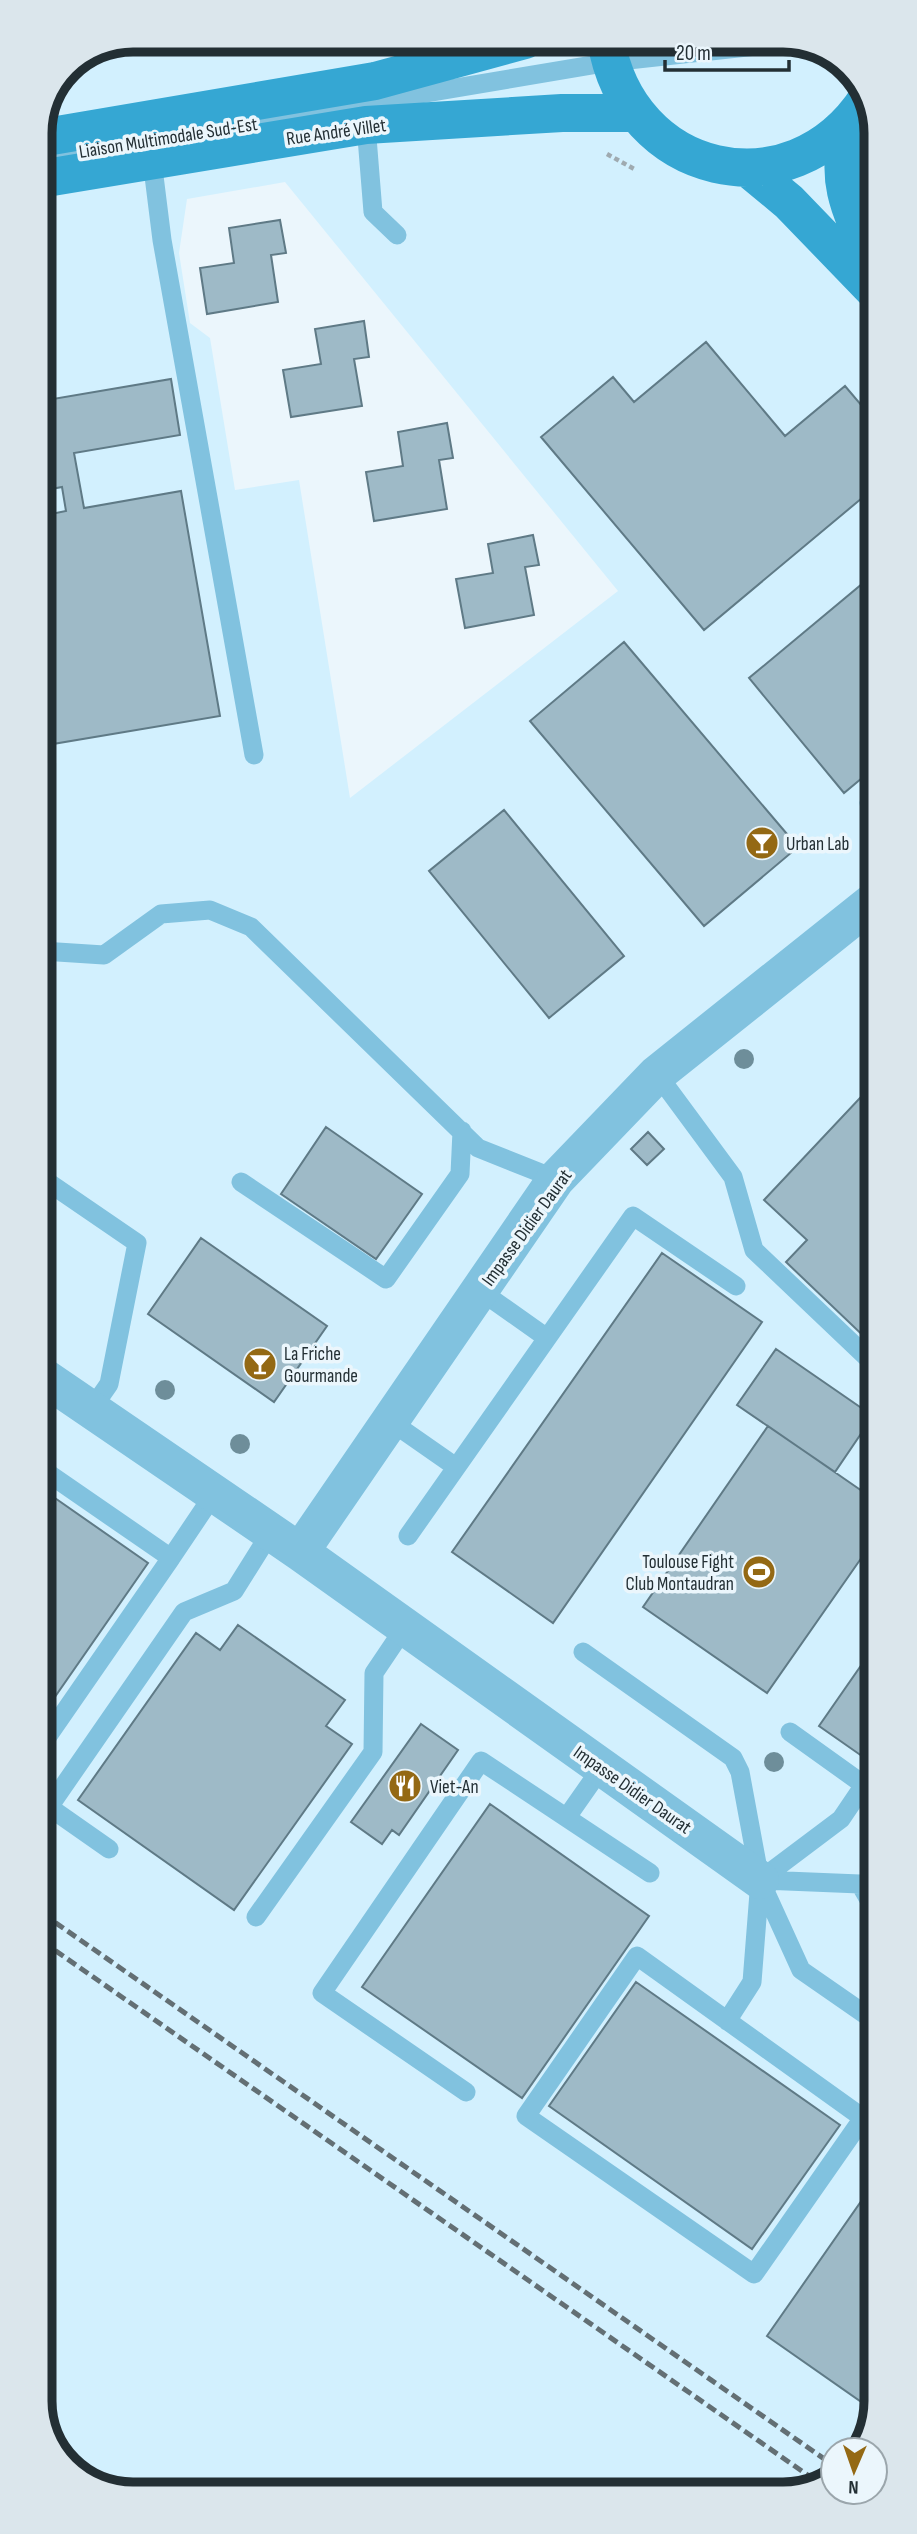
<svg xmlns="http://www.w3.org/2000/svg" width="917" height="2534" viewBox="0 0 917 2534" font-family="'Sofia Sans Condensed',sans-serif">
<style>
.built{fill:#d2f0fe;fill-rule:evenodd}
.building{fill:#9ebac7;stroke:#5f7a86;stroke-width:2}
.lines{fill:none;stroke-linecap:round;stroke-linejoin:round}
.path{stroke:#9faab0;stroke-width:4.5;stroke-dasharray:5 3.5;stroke-linecap:butt}
.lane{stroke:#81c2df;stroke-width:19}
.street{stroke:#81c2df;stroke-width:38}
.secondary{stroke:#35a7d3;stroke-width:38}
.rail{stroke:#636f74;stroke-width:5;stroke-dasharray:10 5;stroke-linecap:butt}
.tree{fill:#6e8e9a}
.labels{text-anchor:middle;stroke-width:7;stroke-linejoin:round;paint-order:stroke}
.street-label{font-size:19px;fill:#232f34;stroke:#ebf6fc}
.poi-label{font-size:19px;fill:#232f34;stroke:#ebf6fc;text-anchor:start}
.rim{fill:none;stroke:#232f34;stroke-width:9}
</style>
<rect width="100%" height="100%" fill="#ebf6fc"/>
<path class="built" d="M134,40h656l55,23 28,46 4,2292 -17,49h-27v24l-25,16 -681,4 -51,-20 -32,-49 -4,-2297 28,-61zM285,182l333,409 -268,207 -51,-318 -64,10 -25,-152 -20,-15 -11,-70 8,-54z"/>
<path class="building" d="M280,220l6,33 -15,2 7,47 -71,12 -7,-46 34,-5 -5,-35z
M364,321l5,36 -15,2 8,47 -71,11 -8,-47 38,-6 -6,-35z
M706,342l79,94 60,-50 29,34v68l-170,142 -163,-193 72,-60 21,25z
M171,379l9,56 -106,18 10,55 97,-17 39,225 -179,30v-230l25,-5 -4,-24 -21,4v-15l8,-2 -3,-16 -5,1v-58z
M447,423l6,35 -14,2 8,49 -73,12 -8,-49 37,-6 -5,-34z
M533,535l6,30 -14,2 9,48 -69,13 -9,-49 37,-6 -5,-29z
M874,574v194l-30,25 -95,-115z
M624,642l174,205 -94,79 -174,-205z
M504,810l120,146 -75,62 -120,-147z
M875,1082v265l-89,-85 21,-22 -43,-40z
M326,1127l96,67 -46,65 -95,-65z
M648,1132l16,17 -17,16 -16,-16z
M201,1238l126,88 -53,76 -126,-88z
M662,1253l100,69 -209,301 -101,-71z
M776,1349l97,67 -38,56 -98,-67z
M768,1426l107,74 1,37 -109,156 -124,-86z
M42,1489l106,74 -105,151z
M238,1625l107,75 -19,26 26,18 -118,166 -156,-110 118,-167 24,17z
M876,1644v108l-7,9 -50,-35z
M421,1724l37,26 -59,85 -7,-5 -10,14 -31,-22z
M490,1804l159,112 -127,182 -160,-111z
M636,1982l204,143 -88,124 -203,-143z
M876,2180l1,218 -7,10 -103,-72z
M57,2445l62,45 -43,-16z"/>
<g class="lines">
<path class="path" d="M607,154l29,16"/>
<path class="lane" d="M366,125l7,87 24,23
M40,158l570,-96 184,-20
M152,160l10,80 92,515
M874,798l-5,5 5,7
M42,951l62,4 57,-41 49,-4 41,17 227,221 78,31
M657,1074l76,103 21,73 121,115
M42,1178l95,65 -28,141 -18,26
M241,1182l145,97 74,-105 2,-43
M479,1290l68,48
M390,1421l66,46
M42,1469l129,89 -128,185
M408,1536l225,-320 103,70
M171,1558l43,-64
M583,1652l150,106 7,14 20,108 41,90 75,52
M567,1817l35,-50
M109,1849l-60,-42 135,-195 50,-21 37,-59
M760,1880l100,4 16,28
M256,1917l117,-165 1,-79 31,-46
M637,1956l226,162 -109,156 -228,-158z
M727,2021l25,-39 8,-102 81,-61 23,-34 -74,-53
M466,2092l-144,-99 159,-232 169,112"/>
<path class="street" d="M42,1376l258,176 256,-373 101,-105 218,-174
M300,1552l460,328"/>
<path class="secondary" d="M606,40c22,136 184,175 261,59
M851,122c-18,57 -2,87 23,138
M40,138l335,-57 150,-41
M748,168l41,34 85,88
M40,179l326,-54 196,-12h72"/>
<path class="rail" d="M43,1914l790,551
M43,1942l776,541"/>
</g>
<g class="tree">
<circle cx="744" cy="1059" r="10"/>
<circle cx="165" cy="1390" r="10"/>
<circle cx="240" cy="1444" r="10"/>
<circle cx="774" cy="1762" r="10"/>
</g>
<defs>
<symbol id="bar-disc" viewBox="-11 -11 22 22"><circle r="9.5" fill="#946914" stroke="#ebf6fc"/><path d="M-6-5H6L.8 .8V4.5H3.5V6h-7V4.5H-.8V.8Z" fill="#fff"/></symbol>
<symbol id="stadium-disc" viewBox="-11 -11 22 22"><circle r="9.5" fill="#946914" stroke="#ebf6fc"/><path d="M0-5a6.5 5 0 1 0 0 10a6.5 5 0 1 0 0-10ZM-3.5-1.8h7v3.6h-7Z" fill="#fff"/></symbol>
<symbol id="restaurant-disc" viewBox="-11 -11 22 22"><circle r="9.5" fill="#946914" stroke="#ebf6fc"/><path d="M-5-6h1v4h1v-4h1v4h1v-4h1v5L-1.5 .5V6h-2V.5L-5-1ZM5-6V6H3V1.5H1.5Q1.5-4 5-6Z" fill="#fff"/></symbol>
</defs>
<g fill-rule="evenodd">
<use href="#bar-disc" x="743" y="824" width="38" height="38"/>
<use href="#bar-disc" x="241" y="1345" width="38" height="38"/>
<use href="#stadium-disc" x="740" y="1553" width="38" height="38"/>
<use href="#restaurant-disc" x="386" y="1767" width="38" height="38"/>
</g>
<g class="labels">
<g class="street-label">
<text transform="translate(336 131) rotate(-8)" y="7">Rue André Villet</text>
<text transform="translate(168 137) rotate(-9)" y="7">Liaison Multimodale Sud-Est</text>
<text transform="translate(526 1227) rotate(-54)" y="7">Impasse Didier Daurat</text>
<text transform="translate(633 1789) rotate(35)" y="7">Impasse Didier Daurat</text>
</g>
<g class="poi-label">
<text x="786" y="850">Urban Lab</text>
<text x="284" y="1360">La Friche<tspan x="284" dy="22">Gourmande</tspan></text>
<text x="734" y="1568" text-anchor="end">Toulouse Fight<tspan x="734" dy="22">Club Montaudran</tspan></text>
<text x="430" y="1793">Viet-An</text>
</g>
</g>
<path d="M0 0H917V2534H0ZM133 52H783A81 81 0 0 1 864 133V2401A81 81 0 0 1 783 2482H133A81 81 0 0 1 52 2401V133A81 81 0 0 1 133 52Z" fill="#dbe6ec" fill-rule="evenodd"/>
<path class="rim" d="M133 52H783A81 81 0 0 1 864 133V2401A81 81 0 0 1 783 2482H133A81 81 0 0 1 52 2401V133A81 81 0 0 1 133 52Z"/>
<g transform="translate(854 2471) rotate(182)"><circle r="33" fill="#ebf6fc" stroke="#9ba6ac" stroke-width="2"/>
<path d="M0-5L12 26L0 18L-12 26Z" fill="#946914"/>
<text y="-10" font-size="19" font-weight="bold" text-anchor="middle" fill="#232f34">N</text>
</g>
<path d="M665 60v10h124v-10" fill="none" stroke="#232f34" stroke-width="3.5"/>
<text x="676" y="60" font-size="21" fill="#232f34" stroke="#ebf6fc" stroke-width="5" paint-order="stroke">20 m</text>
</svg>
